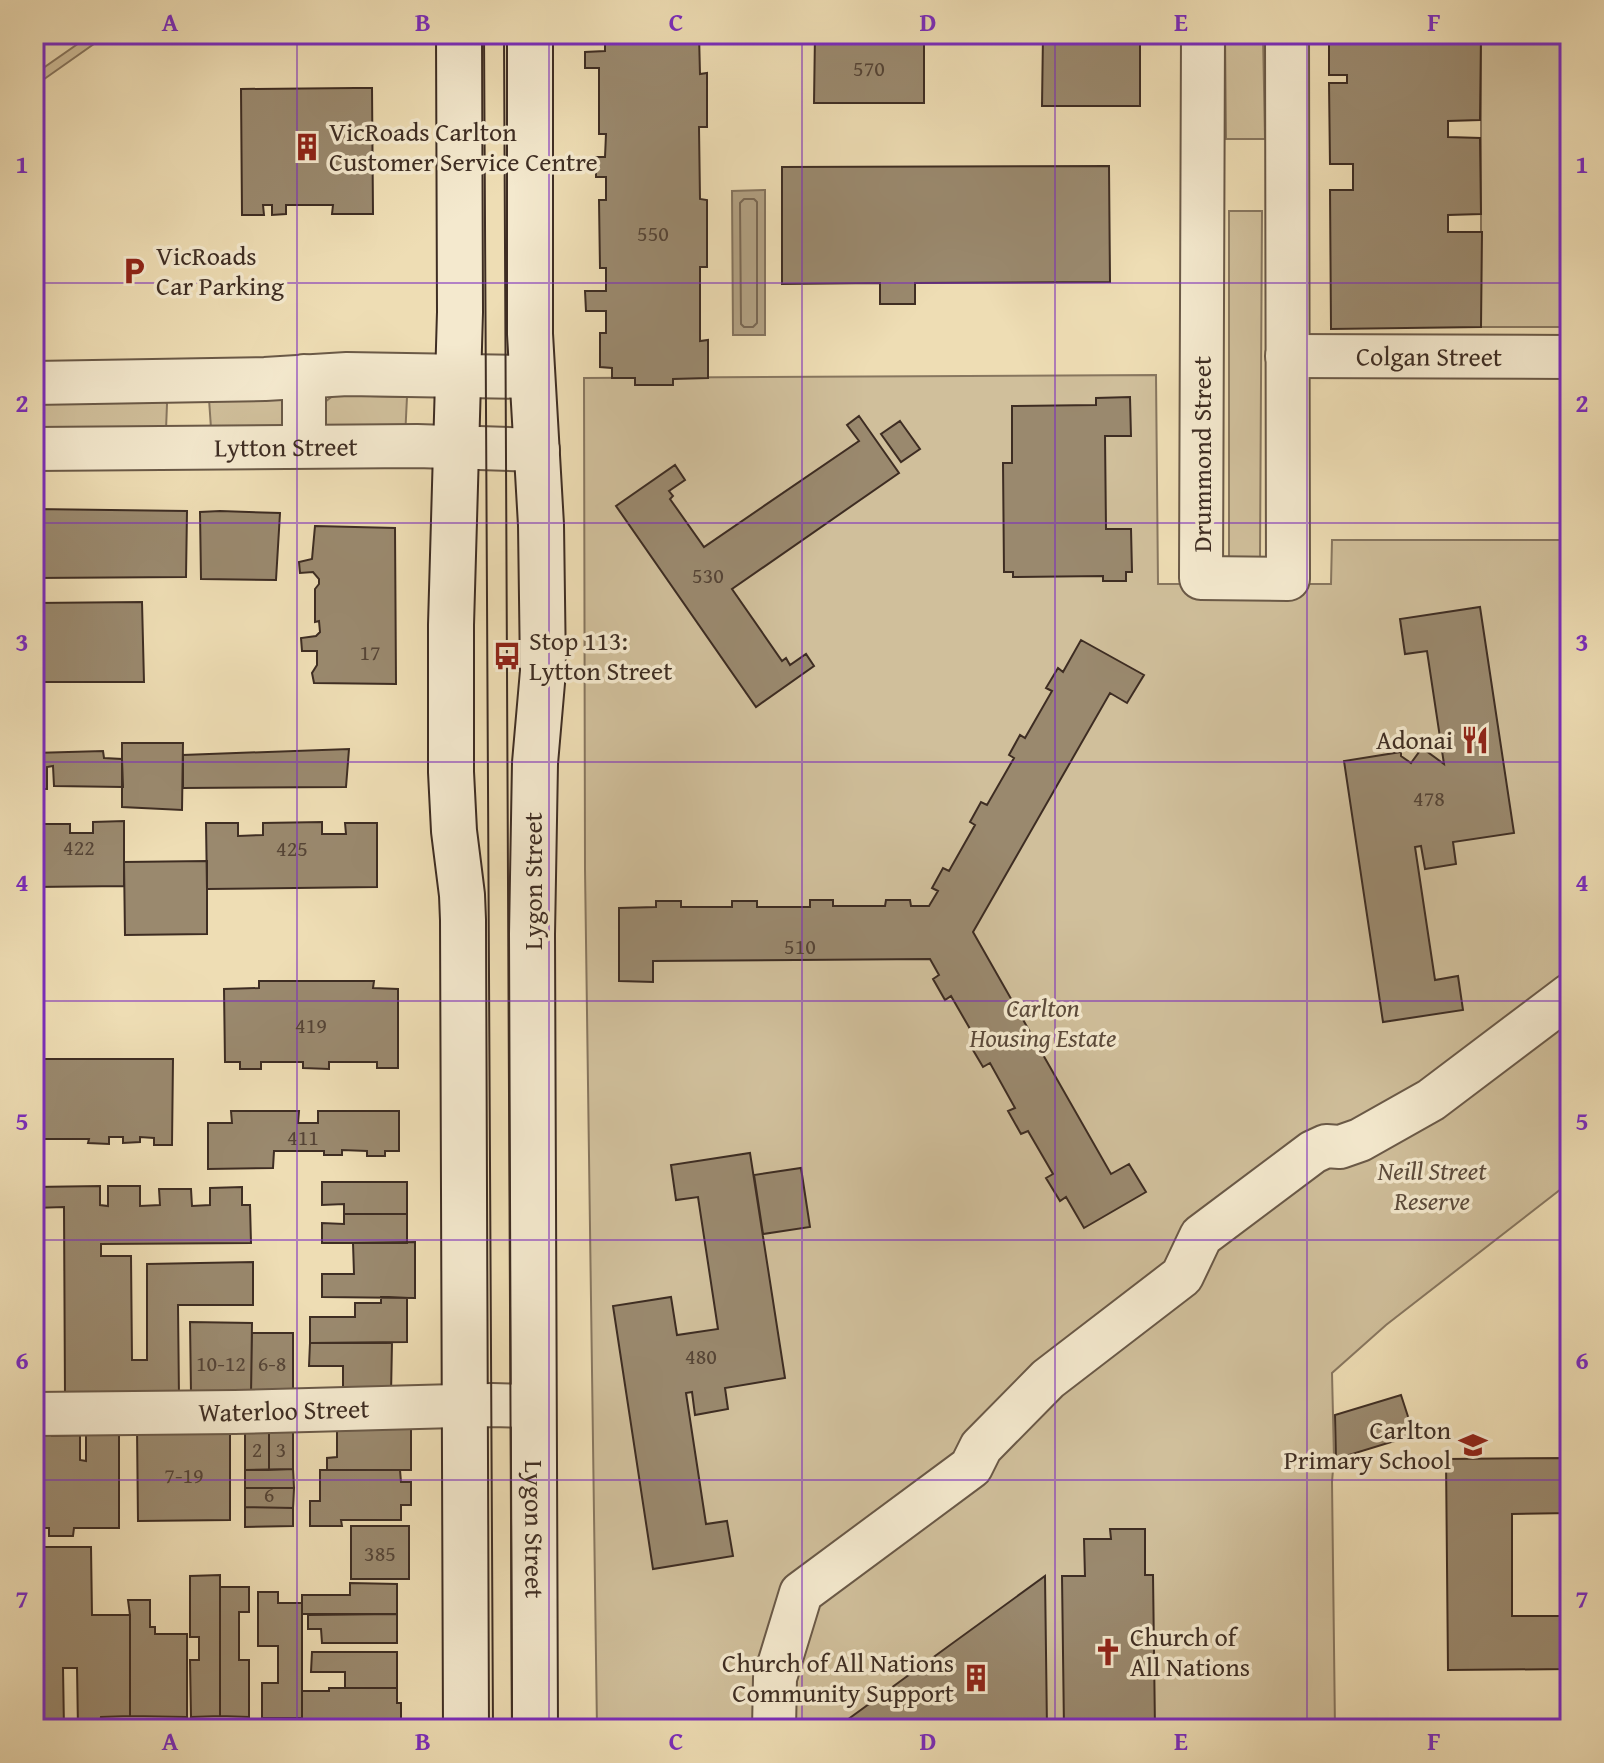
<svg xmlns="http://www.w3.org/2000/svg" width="1604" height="1763" viewBox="0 0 1604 1763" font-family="'Gentium Book Plus',serif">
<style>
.green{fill:#d0bf9b;stroke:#87765f;stroke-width:2}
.water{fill:#b2a183;stroke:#84735d;stroke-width:2}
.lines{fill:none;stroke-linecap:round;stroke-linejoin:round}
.shore{stroke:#786753;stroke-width:2}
.building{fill:#9a896e;stroke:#3e2d23;stroke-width:2}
.street-casing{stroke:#6a5947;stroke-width:46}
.secondary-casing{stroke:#3e2d23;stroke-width:48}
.street{stroke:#f4e9ce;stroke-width:42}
.secondary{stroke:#f4e9ce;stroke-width:44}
.tram{stroke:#3e2d23;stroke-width:2}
.grid{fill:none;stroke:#7b2cbf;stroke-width:2;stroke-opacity:0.55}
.labels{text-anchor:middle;stroke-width:7;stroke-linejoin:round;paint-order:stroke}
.number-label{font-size:22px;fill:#554436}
.poi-label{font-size:26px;fill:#3e2d23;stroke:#f4e9ce;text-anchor:start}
.street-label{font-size:26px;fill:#3e2d23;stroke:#f4e9ce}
.park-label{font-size:26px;font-style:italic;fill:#5b4a3b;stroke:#f4e9ce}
.neatline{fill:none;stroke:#7b2cbf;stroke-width:3}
.grid-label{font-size:26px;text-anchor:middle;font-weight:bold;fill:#7b2cbf}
</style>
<rect width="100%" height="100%" fill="#eeddb4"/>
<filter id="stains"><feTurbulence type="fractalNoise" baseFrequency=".0025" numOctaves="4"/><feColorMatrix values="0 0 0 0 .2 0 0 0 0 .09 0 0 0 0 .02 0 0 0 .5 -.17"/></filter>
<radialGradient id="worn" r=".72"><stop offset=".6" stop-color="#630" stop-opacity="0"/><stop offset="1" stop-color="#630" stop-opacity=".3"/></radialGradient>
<path class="green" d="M92,34h16l-68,48 -1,-11z
M1225,34h38l2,105h-39z
M1481,34h89v293h-89z
M1229,211h33l-2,347h-31z
M1156,375l2,209h173l1,-44h238v642l-184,143 -54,48 2,85 -2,24 3,247h-738l-12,-860 -1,-491z
M334,395l73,2 -2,41 -80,-12v-24z
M34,396l129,3 4,5 -1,26 -132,7z
M284,397l-1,31h-72l-2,-29z"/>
<path class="water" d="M765,190v145h-32l-1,-144z"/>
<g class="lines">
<path class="shore" d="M744,199h10l3,3v121l-4,4h-9l-3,-3 -1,-121z"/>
</g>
<path class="building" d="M605,34h94l1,40 7,-1v54h-8l1,72 7,1v67h-7v74l8,-1v38l-35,1v6h-38v-7h-23v-10l-12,-1v-34h6v-22h-20l-1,-20h21v-23h-6l-1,-68h7v-23h-10v-20h9l1,-23h-7v-66h-14v-16l20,-1z
M815,34h109v69h-110z
M1043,34h97v72h-98z
M1329,34h152l-1,86 -32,1v16l32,1 1,76 -33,1v17h34l-1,95 -150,2 -1,-139h23v-26h-23l-1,-81h18v-8h-18z
M355,88h17l1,126h-41l1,-9h-47v9l-14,1v-10h-9l1,10h-22l-1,-126z
M1109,166l1,116 -195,1v21h-35v-21l-98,1v-117z
M1130,397l1,39h-26l1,93h25l1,43h-6v9h-23v-5l-90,1v-5h-9l-1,-109h9v-57l84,-1v-7z
M859,416l40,57 -167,116 50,72 4,-3 4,7 16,-11 8,12 -58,41 -140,-201 59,-41 10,15 -16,11 4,5 -3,3 34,48 155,-106 -12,-16z
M900,421l20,28 -19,13 -20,-28z
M34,509l153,2 -1,66 -152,1z
M220,511l60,2 -4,67 -75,-1 -1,-67z
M315,526l80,2 1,156 -82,-1 -2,-10 5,-8v-14h-15l-1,-13 15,-2 4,-4 -1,-11 -4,1v-33l4,-5v-5l-6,-7 -13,1 -1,-11 13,-3z
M142,602l2,80h-110v-79z
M1480,607l34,226 -61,9 3,22 -31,5 -4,-23 -6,1 20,133 23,-4 5,34 -80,12 -39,-261 57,-9v4l10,7 11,-15 22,16 -17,-113 -22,3 -5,-35z
M1081,640l63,35 -17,28 -17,-10 -137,239 138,242 18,-10 17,28 -62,36 -18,-31 -6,4 -14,-23 7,-4 -25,-43 -7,3 -13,-23 7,-3 -25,-45 -7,4 -13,-22 7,-4 -26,-45 -6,4 -12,-21 6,-4 -9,-16 -277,2v21l-34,-1v-73l37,-1v-6h25v6h51v-6h25v6h53v-7h23v6h52l1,-6h24l1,6h18l9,-15 -6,-3 11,-20 6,3 26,-46 -5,-3 11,-20 6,3 27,-47 -5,-3 11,-20 5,3 27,-47 -6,-3 12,-20 5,4z
M122,743h61l-1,67 -60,-3z
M349,749l-3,38 -163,1v-33z
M103,751l1,7 18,1 1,28 -69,-1 -1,-20 -6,1v22h-13v-36z
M124,821v65l-90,1v-63h36v9h23v-11z
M322,822v12h24l-1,-11h32v64l-170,2 -1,-66h32v13l25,-1v-12z
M207,861v73l-82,1 -1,-73z
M259,981h115l-1,7 25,1v79h-21v-6h-48v7l-26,-1v-6h-42v7h-21v-7h-15l-1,-73 35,-1z
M40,1059h133l-1,86h-18v-7l-14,-1v5l-17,1v-6h-14v7l-21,-1 1,-4h-50z
M231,1111h68l-1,12h20v-12h81v40h-14v5h-18v-5l-25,-1v5h-18v-4h-50l-1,17 -65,1v-46h24z
M750,1153l35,225 -60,10 3,21 -33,6 -3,-23 -6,1 20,131 21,-3 6,35 -80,13 -40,-263 58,-9 6,38 41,-6 -20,-132 -22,3 -5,-35z
M801,1168l9,59 -47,7 -9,-59z
M322,1182h85v32h-63v-10l-22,1z
M100,1186v19l8,1v-20h32v20l20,-1 -1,-16h32l1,17 18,-1v-17l32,-1v18h8l1,38 -150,1v12h30l1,104h15v-96l106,-2v43h-75l1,92h-114l-1,-190 -30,1v-21z
M344,1214h63v29h-85v-20l22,1z
M415,1242v56l-93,-1v-23h32l-1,-31z
M381,1297l26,1v44l-97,1v-26h45v-14h26z
M190,1322l62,1 -1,71 -60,-1z
M252,1333h41v60l-42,1z
M310,1343h82l-1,52h-48v-29h-34z
M1401,1395l13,40 -78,24 -1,-44z
M337,1427h74v43h-84v-12l10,-1z
M34,1428h18v8l28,-1v25l6,1v-26h33v93h-45l-1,8h-24v-8h-15z
M137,1429h93v91l-92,1z
M245,1429h24v41h-24z
M269,1429h24v40l-24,1z
M1570,1458v55l-58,1v102h58v53l-122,1 -2,-211z
M293,1469l1,19h-49v-18z
M320,1470h80l1,12h10v23h-10v15h-60l1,6h-32v-25h10z
M245,1488h49l-1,20 -48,-1z
M245,1507l48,1v18l-48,1z
M351,1526h58v53h-58z
M1110,1529h35v46h8l2,154h-91l-2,-153h23l-1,-37h27z
M34,1547h57l1,68h38v101l-29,1 -2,12h-21l-1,-61h-14l1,61h-30z
M220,1575v141l-29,1 -1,-57h9v-23h-9v-61z
M1045,1576l2,153h-200v-9z
M350,1583l47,1v30h-95v-19h48z
M220,1587h29v25h-10v48h10v57l-29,-1z
M258,1592h20v11h24v115h-40v-35h16v-37h-20z
M128,1600h22v27h5v7h32v83l-57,-1v-101z
M397,1614v29h-75l-1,-14h-13v-14z
M312,1652h85v36h-52v-16h-34z
M329,1688h68v15h4v26h-99v-38h27z"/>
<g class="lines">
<defs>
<g id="street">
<path d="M1203,34l-2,544 87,1 -1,-545"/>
<path id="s1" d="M1287,356l283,1"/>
<path d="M304,376v70"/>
<path d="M34,383l231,-4 82,-5 185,3"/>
<path id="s2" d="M34,449l383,-3 121,4"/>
<path id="s3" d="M34,1414l201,-2 257,-7 42,1"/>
<path d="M774,1729l1,-51 26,-85 170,-126 10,-20 67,-68 134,-103 19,-40 112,-84 13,-6 14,1 20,-7 71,-40 139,-105"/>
</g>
<g id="secondary">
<path d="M459,34l1,278 -9,313v147l3,59 8,64 1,25 3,809"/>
<path id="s4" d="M530,34v300l11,191 2,146 -8,92 -3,171 3,795"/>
</g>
</defs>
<use href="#street" class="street-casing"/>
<use href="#secondary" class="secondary-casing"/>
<use href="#street" class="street"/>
<use href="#secondary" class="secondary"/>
<path class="tram" d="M484,34l9,1695
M504,34l8,1695"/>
</g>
<path class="grid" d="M297,34v1695M549,34v1695M802,34v1695M1055,34v1695M1307,34v1695M34,283h1536M34,523h1536M34,762h1536M34,1001h1536M34,1240h1536M34,1480h1536"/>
<defs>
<symbol id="building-bare" viewBox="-9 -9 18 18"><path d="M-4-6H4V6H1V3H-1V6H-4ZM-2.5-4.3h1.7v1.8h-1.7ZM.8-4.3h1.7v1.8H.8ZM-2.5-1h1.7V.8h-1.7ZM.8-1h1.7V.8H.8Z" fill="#8f2418" stroke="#f4e9ce" stroke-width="2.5" paint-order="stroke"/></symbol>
<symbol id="parking-bare" viewBox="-9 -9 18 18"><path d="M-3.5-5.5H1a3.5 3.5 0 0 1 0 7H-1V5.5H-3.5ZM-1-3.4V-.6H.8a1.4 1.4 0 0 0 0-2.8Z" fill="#8f2418" stroke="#f4e9ce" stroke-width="2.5" paint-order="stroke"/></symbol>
<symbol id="bus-bare" viewBox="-9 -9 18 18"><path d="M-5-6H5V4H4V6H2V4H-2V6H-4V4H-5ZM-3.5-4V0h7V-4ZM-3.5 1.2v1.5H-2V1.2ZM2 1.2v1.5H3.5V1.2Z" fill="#8f2418" stroke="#f4e9ce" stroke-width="2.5" paint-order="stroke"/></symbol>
<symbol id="restaurant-bare" viewBox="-9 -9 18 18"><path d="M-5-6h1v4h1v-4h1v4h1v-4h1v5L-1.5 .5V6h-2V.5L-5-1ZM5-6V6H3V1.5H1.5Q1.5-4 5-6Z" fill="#8f2418" stroke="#f4e9ce" stroke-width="2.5" paint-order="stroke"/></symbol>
<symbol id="school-bare" viewBox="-9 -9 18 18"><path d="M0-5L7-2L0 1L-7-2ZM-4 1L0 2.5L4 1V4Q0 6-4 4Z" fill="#8f2418" stroke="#f4e9ce" stroke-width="2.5" paint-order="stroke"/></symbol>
<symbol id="church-bare" viewBox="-9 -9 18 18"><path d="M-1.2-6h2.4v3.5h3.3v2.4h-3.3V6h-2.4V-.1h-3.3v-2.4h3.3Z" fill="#8f2418" stroke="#f4e9ce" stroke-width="2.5" paint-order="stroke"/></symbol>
</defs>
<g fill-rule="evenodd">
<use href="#building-bare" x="287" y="127" width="40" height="40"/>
<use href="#parking-bare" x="114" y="251" width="40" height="40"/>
<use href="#bus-bare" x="487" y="636" width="40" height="40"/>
<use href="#restaurant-bare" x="1455" y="720" width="40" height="40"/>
<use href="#school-bare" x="1453" y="1425" width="40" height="40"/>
<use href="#church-bare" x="1088" y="1632" width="40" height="40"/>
<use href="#building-bare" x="956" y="1658" width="40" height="40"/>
</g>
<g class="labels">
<g class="number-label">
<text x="869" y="76">570</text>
<text x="653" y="241">550</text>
<text x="708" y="583">530</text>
<text x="370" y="660">17</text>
<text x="1429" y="806">478</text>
<text x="79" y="855">422</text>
<text x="292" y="856">425</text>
<text x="800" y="954">510</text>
<text x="311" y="1033">419</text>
<text x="303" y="1145">411</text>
<text x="701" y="1364">480</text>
<text x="221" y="1371">10-12</text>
<text x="272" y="1371">6-8</text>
<text x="257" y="1457">2</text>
<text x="281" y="1457">3</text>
<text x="184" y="1483">7-19</text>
<text x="269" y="1502">6</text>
<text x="380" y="1561">385</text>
</g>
<g class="poi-label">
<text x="329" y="141">VicRoads Carlton<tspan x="329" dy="30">Customer Service Centre</tspan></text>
<text x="156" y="265">VicRoads<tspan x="156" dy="30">Car Parking</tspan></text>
<text x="529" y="650">Stop 113:<tspan x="529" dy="30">Lytton Street</tspan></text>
<text x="1453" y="749" text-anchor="end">Adonai</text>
<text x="1451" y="1439" text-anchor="end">Carlton<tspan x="1451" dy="30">Primary School</tspan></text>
<text x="1130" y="1646">Church of<tspan x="1130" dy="30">All Nations</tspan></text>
<text x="954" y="1672" text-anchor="end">Church of All Nations<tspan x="954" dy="30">Community Support</tspan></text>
</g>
<g class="street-label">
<text dy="9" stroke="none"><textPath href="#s1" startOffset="142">Colgan Street</textPath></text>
<text dy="9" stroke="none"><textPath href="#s2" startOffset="252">Lytton Street</textPath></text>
<text transform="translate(1202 454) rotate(-90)" y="9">Drummond Street</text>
<text transform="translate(533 881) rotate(-90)" y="9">Lygon Street</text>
<text dy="9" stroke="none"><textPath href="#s3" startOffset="250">Waterloo Street</textPath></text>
<text dy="9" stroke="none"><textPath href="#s4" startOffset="1496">Lygon Street</textPath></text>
</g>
<g class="park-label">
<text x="1043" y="1017">Carlton<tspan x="1043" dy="30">Housing Estate</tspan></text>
<text x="1432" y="1180">Neill Street<tspan x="1432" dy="30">Reserve</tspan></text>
</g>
</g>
<rect width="1604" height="1763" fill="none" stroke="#eeddb4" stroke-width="88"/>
<rect x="44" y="44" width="1516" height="1675" class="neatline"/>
<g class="grid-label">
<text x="170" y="31">A</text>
<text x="423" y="31">B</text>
<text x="676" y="31">C</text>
<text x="928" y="31">D</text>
<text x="1181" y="31">E</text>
<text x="1434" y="31">F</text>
<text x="22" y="173">1</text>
<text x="1582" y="173">1</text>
<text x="22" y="412">2</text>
<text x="1582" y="412">2</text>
<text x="22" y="651">3</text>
<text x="1582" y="651">3</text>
<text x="22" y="891">4</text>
<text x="1582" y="891">4</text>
<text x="22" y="1130">5</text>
<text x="1582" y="1130">5</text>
<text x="22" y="1369">6</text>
<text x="1582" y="1369">6</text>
<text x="22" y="1608">7</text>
<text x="1582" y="1608">7</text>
<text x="170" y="1750">A</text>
<text x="423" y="1750">B</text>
<text x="676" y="1750">C</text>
<text x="928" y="1750">D</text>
<text x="1181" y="1750">E</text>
<text x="1434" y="1750">F</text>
</g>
<rect width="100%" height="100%" filter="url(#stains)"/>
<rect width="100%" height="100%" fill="url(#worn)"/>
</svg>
